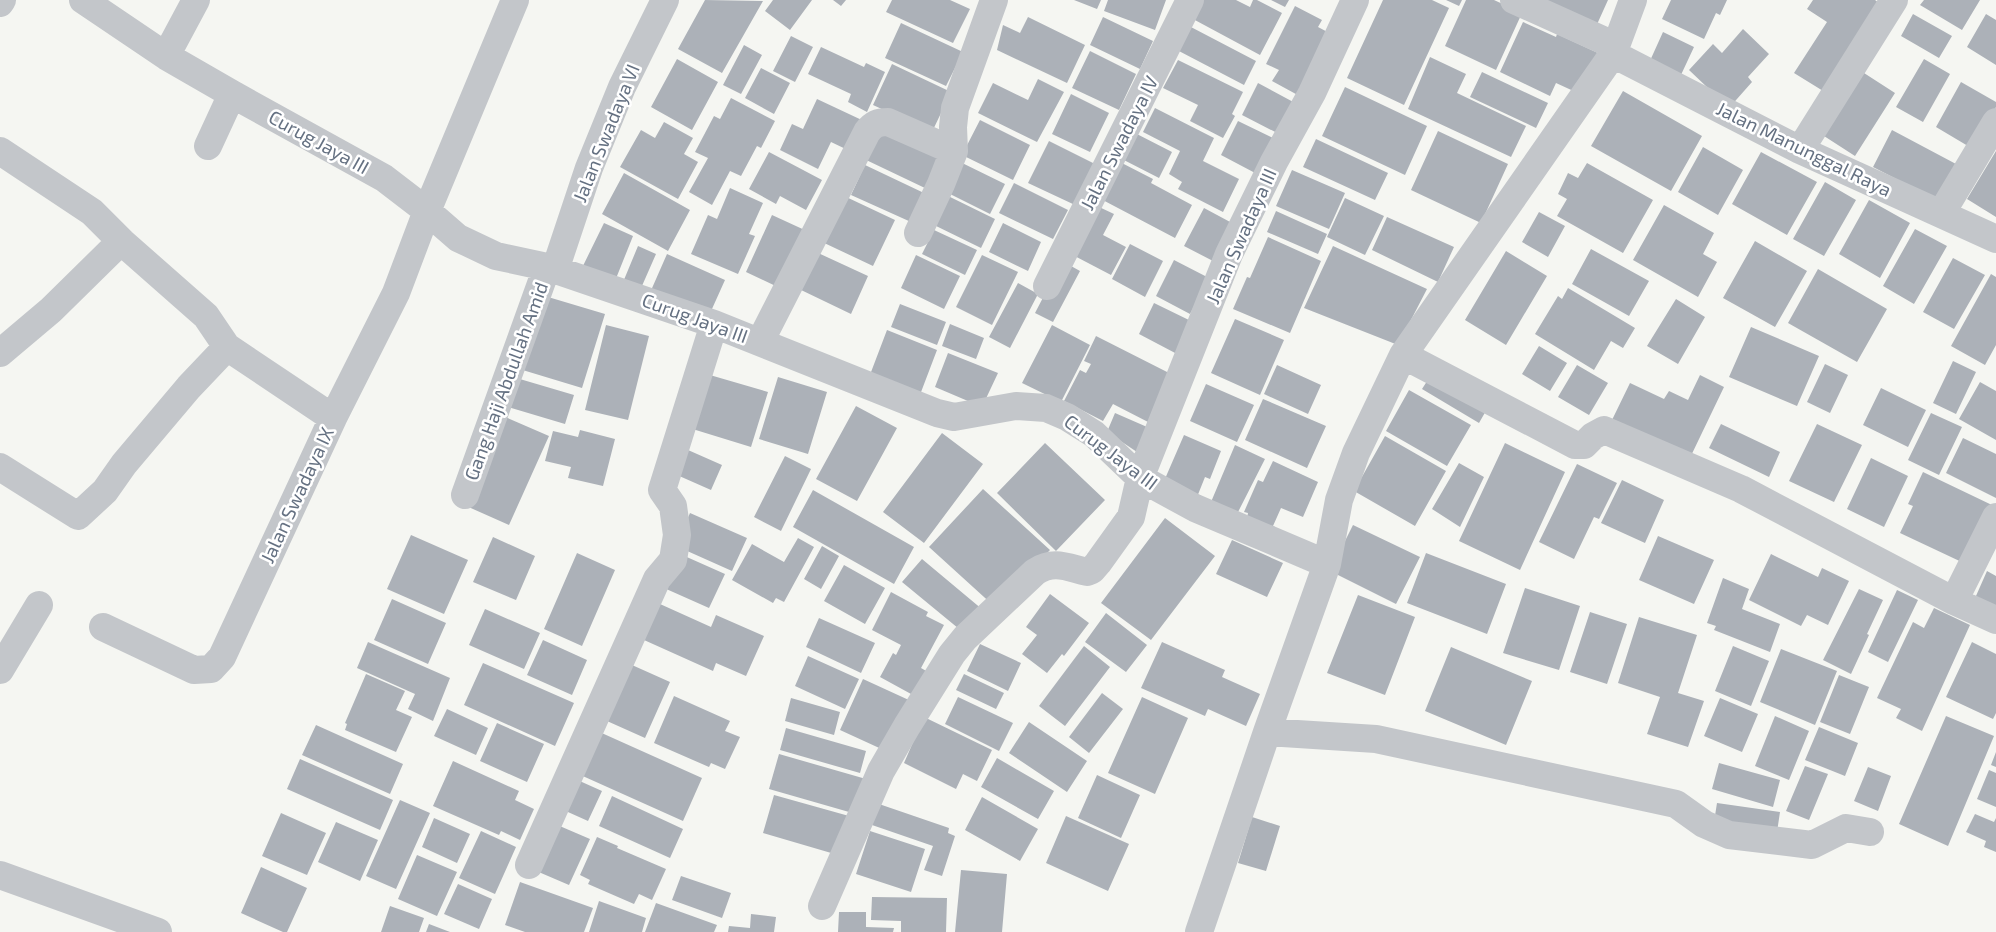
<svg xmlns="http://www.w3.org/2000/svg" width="1996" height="932" viewBox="0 0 1996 932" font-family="'Exo 2',sans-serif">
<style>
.building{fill:#acb1b8}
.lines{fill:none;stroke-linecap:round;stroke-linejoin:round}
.street{stroke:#c3c6ca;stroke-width:28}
.labels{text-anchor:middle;stroke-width:5;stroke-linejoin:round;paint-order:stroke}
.street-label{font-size:19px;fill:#657182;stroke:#fff}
</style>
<rect width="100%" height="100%" fill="#f5f6f2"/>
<path class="building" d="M705,0l58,1 -41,72 -44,-24z
M773,0h39l-22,30 -25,-19z
M833,0h13l-5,6z
M892,0h58l20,9 -17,34 -67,-31z
M1074,0h27l-4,9z
M1108,0h58l-11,30 -51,-19z
M1203,0h33l14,7 3,-7h4l25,13 -22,42 -67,-36z
M1271,0h18l-4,7z
M1383,0h49l17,8 -45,97 -57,-27z
M1446,0h16l-3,6z
M1466,0h28l28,13 -26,57 -51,-24z
M1538,0h70l-14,31z
M1671,0h56l-7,15 -4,-2 -12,26 -42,-20z
M1813,0h62l8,6 -55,88 -34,-21 33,-51 -20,-13z
M1924,0h56l-18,30 -42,-25z
M1295,6l27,14 -4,7 19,10 -32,62 -33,-18 7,-11 -13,-6z
M1913,14l39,22 -13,22 -38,-22z
M1986,14l10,6v45l-29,-18z
M1028,17l57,28 -18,38 -70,-33 6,-25 17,8z
M1103,17l50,24 -13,28 -50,-24z
M1523,22l33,15 1,-3 41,19 -18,41 -24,-11 -6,13 -50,-24z
M901,23l62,29 -17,34 -61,-28z
M1189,26l67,35 -12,24 -67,-35z
M1743,29l26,25 -21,23 4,5 -23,26 -40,-38 24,-26 9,9z
M1663,32l31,15 -14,30 -31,-14z
M791,36l22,11 -18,35 -22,-11z
M744,45l18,10 -21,39 -18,-9z
M821,47l43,20 2,-4 19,9 -18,40 -19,-10 3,-8 -43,-20z
M1090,51l46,23 -17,36 -47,-22z
M1430,57l36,17 -9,19 69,33 -15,31 -103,-48z
M677,59l41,23 -26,48 -41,-23z
M1924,59l26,15 -27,48 -27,-15z
M1178,60l65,32 -11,22 3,2 -12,22 -33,-17 8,-16 -35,-17z
M892,64l59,28 -19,40 -59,-27z
M761,68l29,15 -16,31 -29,-16z
M1482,72l66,31 -12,25 -66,-31z
M1864,73l31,20 -40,63 -31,-20z
M1038,79l26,13 -27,50 -59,-29 15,-30 35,17z
M1961,82l35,20v5l-23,42 -37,-22z
M1258,83l39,21 -16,31 -39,-20z
M1345,87l82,39 -22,49 -83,-39z
M1623,91l79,45 -31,55 -80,-45z
M1071,94l38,19 -19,39 -38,-18z
M731,98l44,23 -14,27 -4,-2 -16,30 -11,-5 -18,34 -23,-13 19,-34 -13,-6 19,-36 6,3z
M817,99l49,23 -14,30 -21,-10 -13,27 -38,-19 12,-26 11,5z
M1155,108l59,30 -11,23 36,18 -16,33 -45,-23 4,-7 -13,-8 11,-23 -37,-19z
M980,120l50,25 -17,35 -51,-25z
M1238,121l37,18 -18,35 -36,-19z
M664,122l29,16 -9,16 14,8 -20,37 -58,-32 21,-37 14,8z
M879,122l65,31 -17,36 -65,-31z
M1892,130l64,34 -19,36 -64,-33z
M1131,131l41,21 -13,26 -41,-21z
M1438,131l70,33 -27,59 -70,-33z
M1316,139l72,34 -13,27 -72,-33z
M1049,141l46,23 -20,41 -47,-22z
M1703,147l40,23 -25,45 -40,-23z
M1996,151v66l-29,-18z
M769,152l53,28 -16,30 -26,-14 -4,8 -27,-15z
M1761,152l56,30 -30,53 -55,-31z
M954,159l51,25 -15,30 -50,-25z
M1116,160l37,19 -2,4 41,22 -17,33 -78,-41z
M1587,163l66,37 -30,53 -66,-37 10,-17 -9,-5 10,-21 10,5z
M865,165l59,28 -13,29 -60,-27z
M1292,170l53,23 -16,36 -53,-23z
M624,173l66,37 -22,41 -66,-37z
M1825,182l31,18 -32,56 -31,-17z
M1014,183l54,27 -15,29 -54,-26z
M730,188l33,15 -14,31 6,2 -17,38 -47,-20 17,-39 9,4z
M842,195l53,25 -22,46 -53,-25z
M946,195l49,24 -14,29 -49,-24z
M1345,198l39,18 -19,39 -38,-18z
M1869,200l41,23 -30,55 -41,-24z
M1664,205l50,28 -11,21 14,8 -19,35 -65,-37z
M1097,206l17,8 -11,21 23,12 -15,28 -44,-23z
M1204,208l28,15 -19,38 -29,-15z
M1276,211l51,23 -9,20 -51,-22z
M1539,212l26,14 -17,31 -26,-15z
M772,215l37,17 -27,57 -36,-17z
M1387,217l67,30 -16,35 -66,-32z
M604,223l29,13 -20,50 -33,-14z
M1003,223l38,19 -13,29 -39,-19z
M1915,229l32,17 -33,58 -31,-18z
M934,230l43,20 -12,25 -43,-21z
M1268,237l53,24 -31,72 -57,-24 14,-32 3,1z
M1755,241l52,30 -32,56 -52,-29z
M1130,244l33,17 -18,36 -33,-18z
M638,246l18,8 -18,41 -17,-8z
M1333,246l94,43 -29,56 -94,-37z
M1591,249l58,32 -20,35 -57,-32z
M1506,251l41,25 -41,69 -41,-25z
M816,252l52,24 -17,38 -52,-25z
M667,254l58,26 -18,40 -58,-25z
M916,255l44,21 -16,33 -43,-21z
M982,255l36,17 -26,53 -36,-18z
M1953,258l32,17 -31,54 -31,-17z
M1174,260l35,18 -19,36 -34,-18z
M1062,261l18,10 -27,51 -18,-9z
M1818,269l69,40 -30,53 -69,-39z
M1991,274l5,3v68l-11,20 -34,-19z
M1018,283l20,11 -28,54 -21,-11z
M1568,288l67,40 -12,20 -12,-7 -17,29 -59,-36 23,-38 4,3z
M538,294l67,20 -23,74 -66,-20z
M1676,299l29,18 -27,47 -31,-18z
M1154,303l39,19 -16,32 -38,-20z
M900,304l46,18 -9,23 -46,-18z
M1235,319l49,21 -24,55 -49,-22z
M950,324l34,14 -8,21 -34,-13z
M606,325l43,11 -21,84 -43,-10z
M1052,325l38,20 -29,57 -39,-19z
M1751,327l68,29 -22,50 -68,-29z
M887,330l50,20 -19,50 -50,-20z
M1096,336l75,38 -21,49 -37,-19 -10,17 -39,-20 16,-31 6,3 5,-9 -7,-3z
M1539,346l28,17 -17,28 -28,-17z
M948,353l50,20 -16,34 -47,-20z
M1953,361l23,11 -20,42 -23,-11z
M1825,364l23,11 -18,38 -23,-11z
M1277,365l44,20 -13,29 -44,-20z
M1577,365l31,18 -19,32 -31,-18z
M703,373l65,19 -17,55 -65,-20z
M1431,375l56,34 -8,14 -57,-34z
M1700,375l24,12 -36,75 -76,-42 18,-37 34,16 5,-8 19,9z
M513,377l61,18 -9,29 -60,-18z
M778,377l49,15 -19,62 -49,-15z
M1980,382l16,9v49l-37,-21z
M1206,384l48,21 -17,37 -47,-21z
M1881,388l45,22 -18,37 -45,-22z
M1409,390l62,35 -24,41 -61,-35z
M1263,399l63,27 -19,42 -62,-28z
M856,406l41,22 -40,73 -41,-22z
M1115,413l39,17 -11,26 -36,-24z
M1931,413l31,14 -23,48 -31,-15z
M503,416l46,20 -40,89 -45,-20z
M1721,424l59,28 -11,25 -60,-29z
M1817,424l45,21 -28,57 -45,-21z
M580,430l35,9 -12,47 -35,-8 3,-11 -26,-6 8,-30 25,6z
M942,433l41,31 -59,79 -41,-31z
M1184,435l37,16 -11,28 -5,-2 -10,25 -34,-14z
M1385,436l61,35 -31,55 -61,-35z
M1963,438l33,16v44l-50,-25z
M1045,443l60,57 -49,51 -59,-58z
M1505,443l60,29 -45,98 -61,-29z
M1235,445l30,14 -28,55 -26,-12z
M688,450l34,15 -11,25 -34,-15z
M785,456l26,13 -30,62 -27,-14z
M1871,458l37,18 -24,51 -37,-18z
M1273,461l45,21 -15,35 -22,-9 -8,18 2,1 -3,8 -26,-12 2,-10 -4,-1 14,-32 5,2z
M1459,463l25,14 -24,50 -28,-18z
M1577,464l40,19 -18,36 -5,-2 -20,42 -35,-17z
M1923,472l71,34 -26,59 -68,-32 13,-27 -5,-2z
M1622,480l42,20 -19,43 -44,-20z
M983,489l67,61 -55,57 -66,-60z
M813,490l101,57 -20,37 -101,-57z
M690,513l57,25 -15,33 -56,-25z
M1165,518l50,38 -64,84 -50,-37z
M1353,525l67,32 -24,47 -66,-33z
M411,535l57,25 -24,54 -57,-25z
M1658,536l56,24 -20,44 -55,-24z
M493,537l42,19 -19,44 -43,-18z
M798,538l16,9 -30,55 -8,-4 -3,5 -41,-23 20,-36 32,18z
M1232,540l51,23 -16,34 -51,-23z
M822,546l17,10 -18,33 -17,-10z
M577,553l38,17 -33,76 -38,-17z
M1426,553l80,31 -19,50 -80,-31z
M680,554l45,20 -16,34 -45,-20z
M1771,554l47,23 4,-9 27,13 -21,44 -21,-10 -6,11 -52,-26z
M922,559l61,51 -19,23 -62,-51z
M844,565l41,23 -20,36 -41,-23z
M1987,571l9,5v40l-24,-11z
M1723,578l26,11 -7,20 38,15 -10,28 -56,-22 2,-4 -9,-3z
M1525,588l55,18 -21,64 -56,-17z
M1859,589l24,11 -16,34 2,1 -18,39 -28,-14z
M1897,590l21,10 -30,62 -20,-10z
M891,592l37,20 -2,4 18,9 -23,43 14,8 -13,24 -42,-23 13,-24 3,2 5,-10 -29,-15z
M1050,594l39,29 -25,33 -2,-2 -15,19 -25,-19 15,-19 -11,-8z
M1358,595l57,22 -30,78 -58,-22z
M392,599l54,24 -18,41 -54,-24z
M660,604l51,23 5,-12 48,21 -18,40 -30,-13 -3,8 -69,-31z
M1934,608l36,17 -48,106 -26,-13 5,-9 -24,-11 36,-76 11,6z
M485,609l55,24 -16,36 -55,-24z
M1590,612l37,12 -20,60 -37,-12z
M1106,613l41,32 -21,27 -41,-30z
M1639,617l58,18 -19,58 26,8 -16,46 -41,-13 13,-37 -42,-14z
M819,618l56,25 -14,30 -55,-26z
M543,640l44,20 -15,35 -45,-20z
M368,642l82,36 -17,43 -25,-12 7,-15 -58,-26z
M1162,642l63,28 -3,7 38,17 -14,32 -38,-17 -3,7 -64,-28z
M1972,642l24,12v59l-3,6 -47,-22z
M980,644l41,19 -13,28 -41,-20z
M1084,646l26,21 -45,59 -26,-20z
M1733,646l36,15 -18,45 -36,-15z
M1451,647l81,34 -26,64 -81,-34z
M1781,649l56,22 -22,54 -55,-23z
M808,656l51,23 -14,30 -50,-23z
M623,661l47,21 -25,56 -47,-21z
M483,663l91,40 -19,43 -91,-41z
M366,674l39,17 -9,19 16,7 -16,35 -51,-22 2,-6 -2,-1z
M964,674l40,19 -8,16 -40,-19z
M1839,675l30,12 -19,47 -30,-12z
M863,679l48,22 -23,51 -48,-22z
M1102,693l21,16 -34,44 -20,-16z
M674,696l56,25 -5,10 15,6 -15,32 -14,-6 -2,4 -55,-24z
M958,697l55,26 -14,28 -54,-27z
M1142,697l46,21 -33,76 -47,-21z
M791,698l49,14 -6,23 -49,-14z
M1720,698l38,16 -16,38 -38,-16z
M447,709l41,19 -12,27 -42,-19z
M1775,716l34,15 -20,49 -34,-14z
M1946,716l48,20 -46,110 -49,-22z
M924,717l68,33 -15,31 -14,-7 -7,15 -52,-26z
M1029,722l58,39 -20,31 -58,-39z
M497,723l47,21 -17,38 -47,-21z
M316,725l87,39 -13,30 -88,-39z
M1819,727l39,16 -13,33 -40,-16z
M786,728l80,23 -6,22 -80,-23z
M595,730l107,48 -19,43 -107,-48z
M1996,752v15l-5,-2z
M779,754l87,25 -10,35 -87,-25z
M997,758l57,33 -16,28 -57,-32z
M300,759l93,41 -13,30 -93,-41z
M453,761l66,30 -4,9 19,9 -14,31 -19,-9 -2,4 -66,-29z
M1719,763l61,17 -7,27 -61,-18z
M1805,766l23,8 -19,46 -23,-9z
M1868,767l23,9 -13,35 -24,-10z
M1989,770l7,3v34l-19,-8z
M1097,775l43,20 -19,43 -43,-20z
M573,778l29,13 -14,30 -29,-13z
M774,795l75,21 -11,39 -75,-22z
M612,796l71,33 -13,29 -71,-32z
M982,797l56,32 -18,32 -55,-31z
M400,800l30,13 -34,76 -30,-13z
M1717,803l63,9 -3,20 -63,-10z
M879,804l70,24 -1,5 7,3 -13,40 -18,-6 9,-24 -61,-21z
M281,813l45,20 -19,42 -45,-19z
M1975,814l19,8 2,-4v34l-12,-5 2,-6 -20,-9z
M1066,816l63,28 -21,47 -62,-28z
M1252,817l28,9 -14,45 -28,-8z
M434,818l36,16 -13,29 -35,-16z
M336,822l42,18 -18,41 -42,-19z
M555,824l35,15 -21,46 -35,-15z
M481,831l35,16 -21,47 -36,-16z
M870,831l55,18 -14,43 -55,-18z
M597,837l21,9 -1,2 49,21 -14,31 -13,-6 -5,10 -46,-20 2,-4 -10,-5z
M417,855l40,17 -20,44 -39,-17z
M261,867l46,21 -20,44h-4l-42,-19z
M961,870l46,4 -5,58h-47z
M681,876l50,17 -9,25 -50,-18z
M520,882l73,26 -9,24h-59l-20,-7z
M458,884l34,15 -13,30 -35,-15z
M872,897l75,1 -1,34h-45v-11l-30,-1z
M599,901l47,17 -4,14h-53z
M656,903l61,22 -3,7h-69z
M390,906l34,12 -5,14h-38z
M839,912h27v15l28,1 -1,4h-55z
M751,914l25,3 -2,15h-46l1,-6 21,2z
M429,924l21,8h-24z"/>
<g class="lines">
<path class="street" d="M83,0l83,56 66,38 152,84 43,33 31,27 38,18 51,11 167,57 223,89 17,4 62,-11 30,2 21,9 27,17 46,44 55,30 132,56
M1514,0l102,46
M0,3l2,-3
M1613,54l187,96 196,89
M166,56l30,-56
M208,146l24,-52
M1800,150l94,-150
M0,151l92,61 30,30 84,74 21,31 106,71
M1941,214l55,-92
M918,233l23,-49 13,-33 -1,-24 2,-19 39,-108
M555,270l34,-102 33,-81 43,-87
M1047,286l143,-286
M760,342l107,-210c6,-8 11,-10 21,-10l66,29
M0,353l51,-43 61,-60 10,-8
M1403,355l172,90h9l9,-9 11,-6 137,59 213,112 42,19
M0,467l78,49 27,-25 19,-27 65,-77 38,-40
M465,495l82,-228
M1954,601l42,-84
M103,627l91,43 17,-1 11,-12 111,-239 63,-125 31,-82 88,-211
M0,670l39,-65
M1267,732l109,7 300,65 28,20 25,11 83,10 34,-17 24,4
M529,865l128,-286 16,-19 4,-25 -4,-29 -11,-16 52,-166
M0,875l158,57
M822,906l59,-135 26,-45 45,-72 13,-16 70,-66c19,-12 31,-5 52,0l5,-2 6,-7 33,-46 9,-39 89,-224 45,-92 38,-69 43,-93
M1199,932l68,-200 60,-168 12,-64 17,-47 47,-98 210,-301 20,-54"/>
</g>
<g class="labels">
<g class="street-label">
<text transform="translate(606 133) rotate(-68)" y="7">Jalan Swadaya VI</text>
<text transform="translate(319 142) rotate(29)" y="7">Curug Jaya III</text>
<text transform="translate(1119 143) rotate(-63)" y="7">Jalan Swadaya IV</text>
<text transform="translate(1804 149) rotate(26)" y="7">Jalan Manunggal Raya</text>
<text transform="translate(1241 236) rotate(-66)" y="7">Jalan Swadaya III</text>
<text transform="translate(695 318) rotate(20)" y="7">Curug Jaya III</text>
<text transform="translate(506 381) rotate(-70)" y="7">Gang Haji Abdullah Amid</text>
<text transform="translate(1111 452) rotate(37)" y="7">Curug Jaya III</text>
<text transform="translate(297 495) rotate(-65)" y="7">Jalan Swadaya IX</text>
</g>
</g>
</svg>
